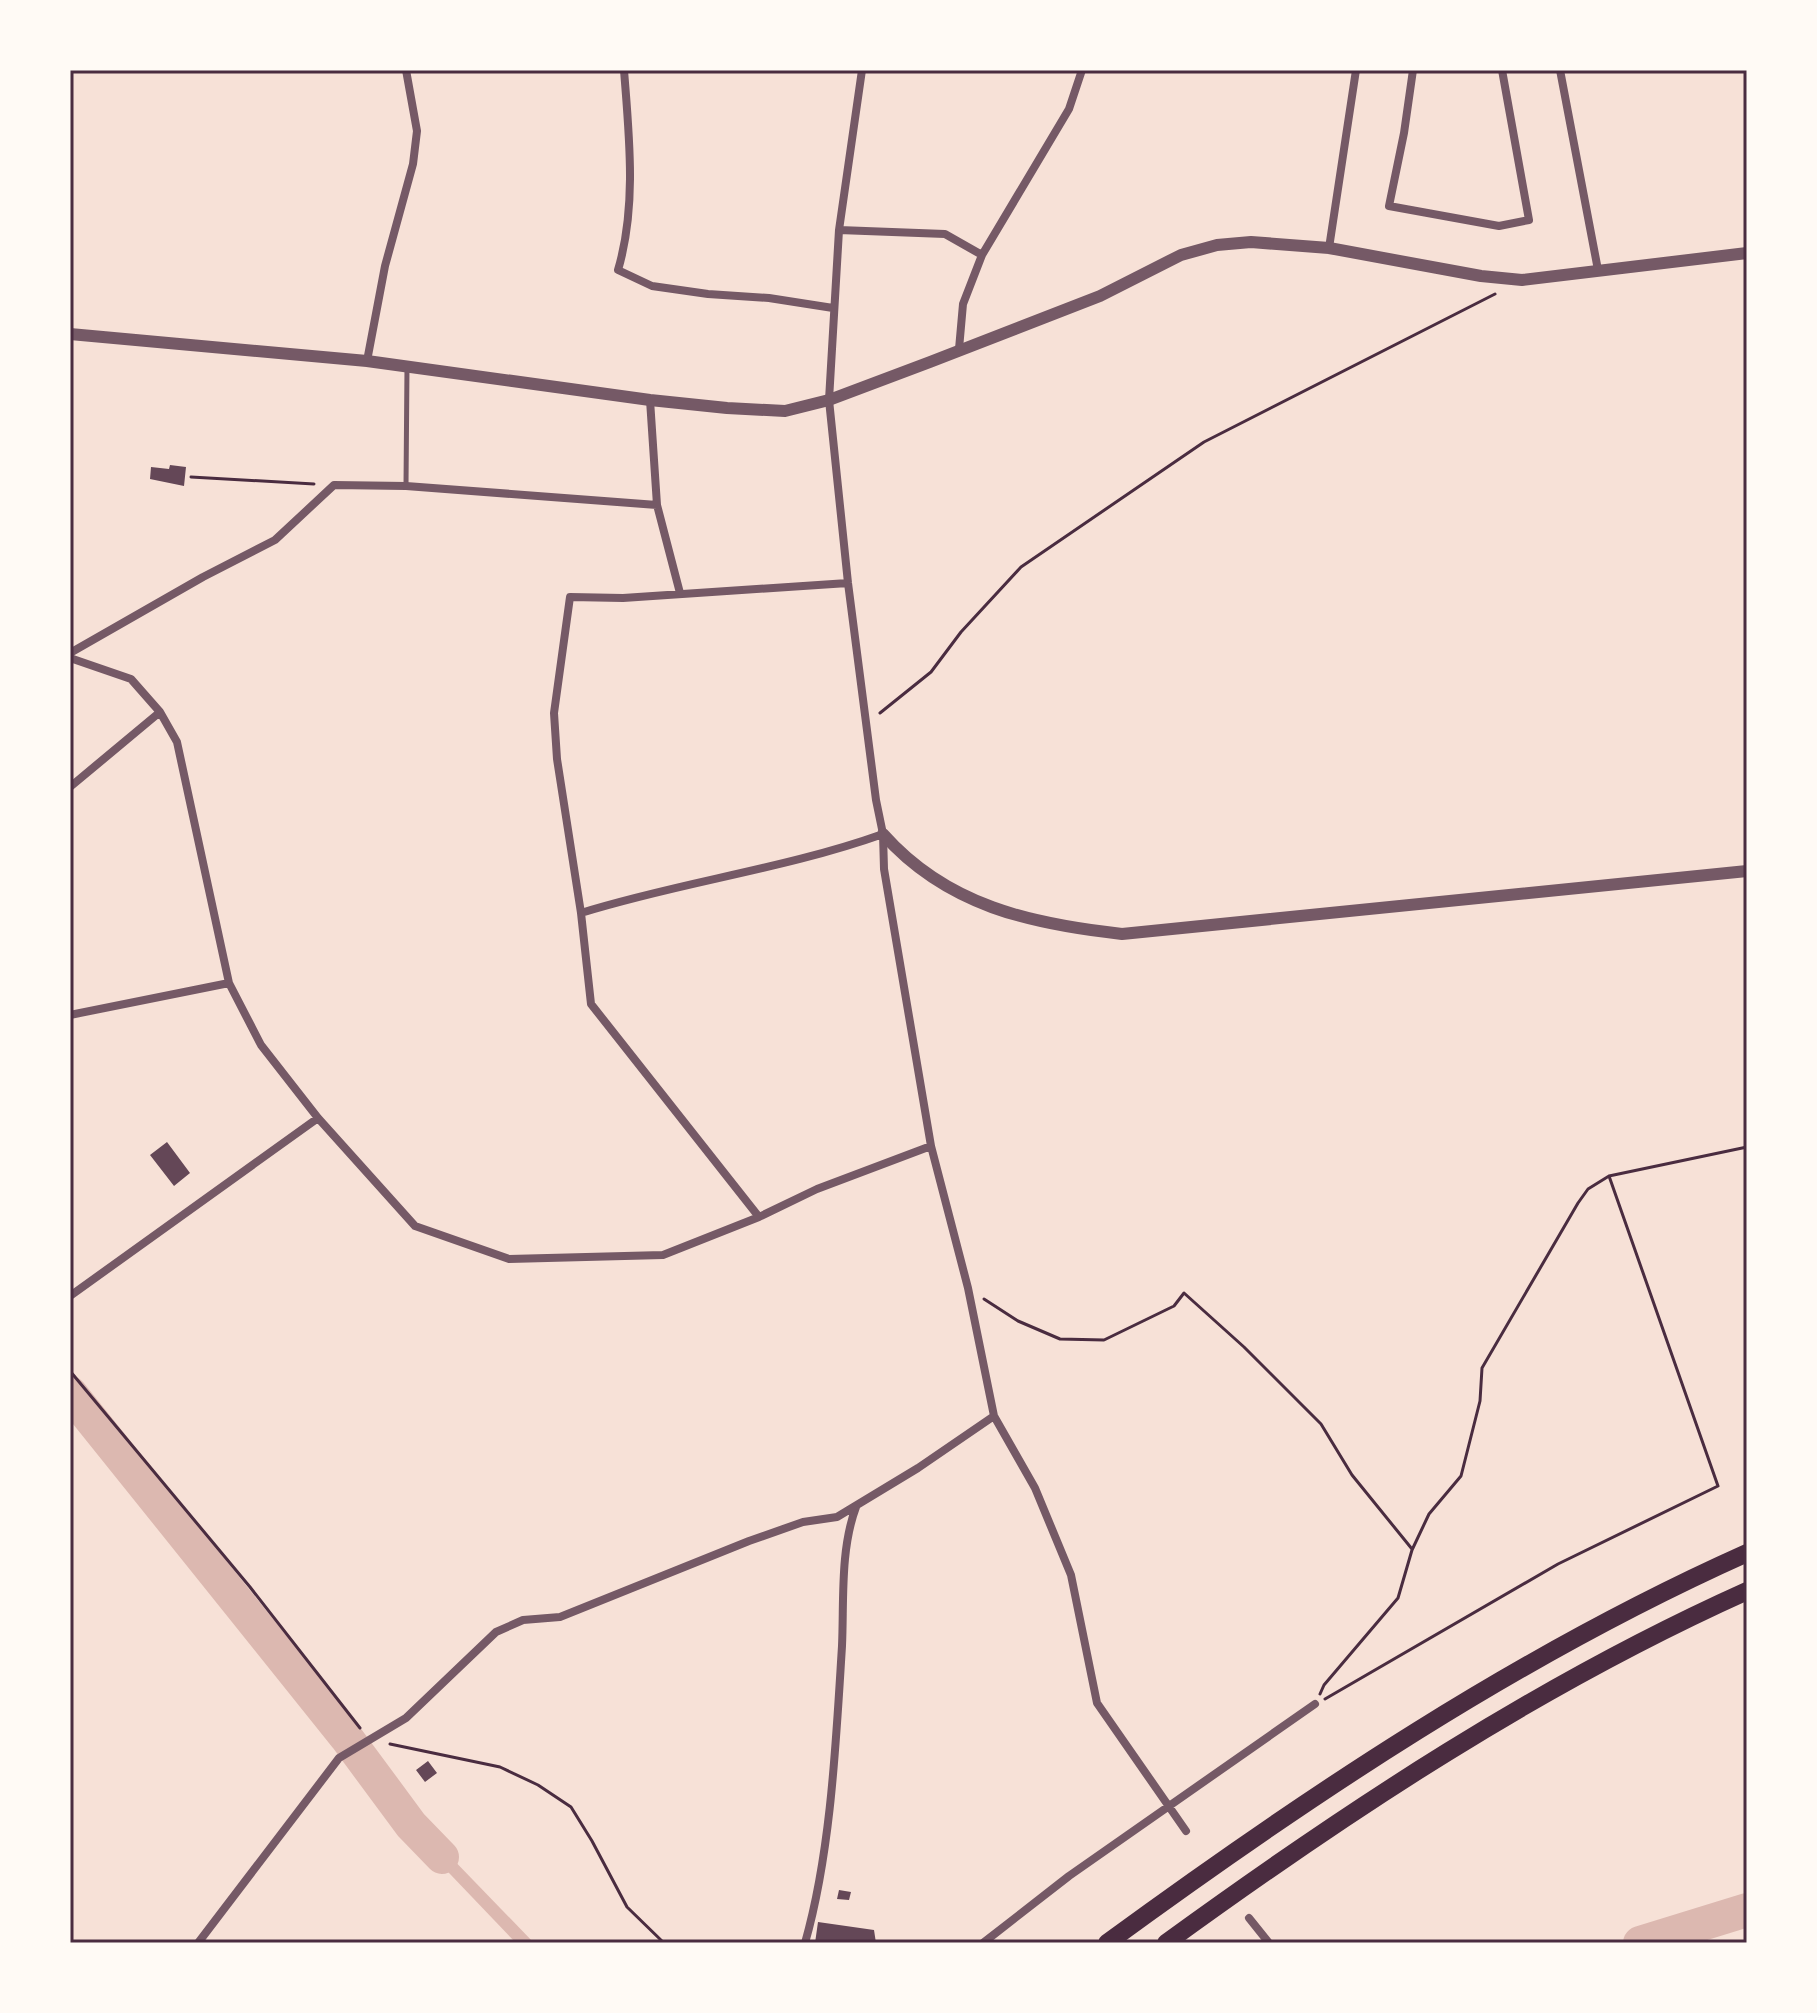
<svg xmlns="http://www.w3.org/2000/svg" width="1817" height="2013" viewBox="0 0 1817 2013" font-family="'Sofia Sans Condensed',sans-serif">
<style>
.water{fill:#dcb8b0}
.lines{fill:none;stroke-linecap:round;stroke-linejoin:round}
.river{stroke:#dcb8b0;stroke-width:34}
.building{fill:#644757}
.path{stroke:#4a2c40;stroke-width:3}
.service{stroke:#755966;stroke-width:5}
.minor{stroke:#755966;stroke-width:8}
.tertiary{stroke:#755966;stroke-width:12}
.motorway{stroke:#4a2c40;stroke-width:18}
.neatline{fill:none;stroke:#4a2c40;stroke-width:3}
</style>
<rect width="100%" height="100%" fill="#f7e1d7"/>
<path class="water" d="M416,1821l118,122h-18l-109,-114z"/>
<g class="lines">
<path class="river" d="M70,1393l276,344 65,88 31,32
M1640,1943l107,-33"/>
</g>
<path class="building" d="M170,465l16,2 -2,19 -34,-7 1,-12 18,2z
M167,1142l23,31 -16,13 -24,-31z
M428,1761l9,12 -12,9 -9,-12z
M839,1890l12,2 -2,8 -12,-1z
M818,1922l56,8 2,13h-61z"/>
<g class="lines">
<path class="path" d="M191,477l123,7
M880,713l51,-41 30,-40 60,-65 183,-125 291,-148
M984,1299l34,22 42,18 44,1 70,-34 10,-13 60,54 77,77 31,51 60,74
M70,1371l180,216 110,141
M1320,1694l4,-9 74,-87 14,-48 17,-36 32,-38 19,-75 2,-33 96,-165 10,-14 21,-13 138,-29
M1325,1699l233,-135 160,-78 -109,-310
M390,1744l110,23 38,18 33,22 21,34 35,66 37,36"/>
<path class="service" d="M406,485l1,-118"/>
<path class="minor" d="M624,70c5,65 13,136 -6,200l34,16 56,8 61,4 64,10
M862,70l-23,160 -10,170 19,183 28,217 7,34 1,35 47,277 37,142 26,128 41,72 36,87 26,128 89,128
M1413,70l-9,63 -15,73 110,20 30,-6 -27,-150
M1560,70l38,200
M839,230l106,4 37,21
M1329,248l27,-178
M959,349l4,-45 19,-49 87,-146 13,-39
M367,361l18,-95 28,-102 4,-33 -11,-61
M650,400l7,105 23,88
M848,583l-225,15 -53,-1 -16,116 3,46 24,154 10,91 168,213 58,-28 114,-43
M70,653l133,-76 72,-37 59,-55 72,1 251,19
M70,658l61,21 29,33 -90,75
M160,712l17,30 52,241 32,62 57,73 97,108 94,33 154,-4 96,-38
M581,913c99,-31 204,-44 302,-79
M70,1015l159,-32
M70,1296l248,-178
M1249,1918l20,25
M198,1943l141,-185 67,-40 90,-86 27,-12 37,-3 189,-76 54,-19 34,-5 81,-49 76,-52
M805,1943c26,-91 31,-202 37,-297 2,-45 -2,-96 14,-139
M983,1943l86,-67 246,-172"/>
<path class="tertiary" d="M70,334l297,27 283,39 77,8 58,3 44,-11 101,-38 170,-66 81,-41 36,-10 34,-3 78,6 152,28 41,4 225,-27
M883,834c64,72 148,90 239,100l625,-63"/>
<path class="motorway" d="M1107,1943c201,-147 412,-288 640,-390
M1166,1943c183,-133 374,-259 581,-352"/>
</g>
<rect width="1817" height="2013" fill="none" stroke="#fffaf5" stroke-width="144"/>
<rect x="72" y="72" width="1673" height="1869" class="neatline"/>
</svg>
